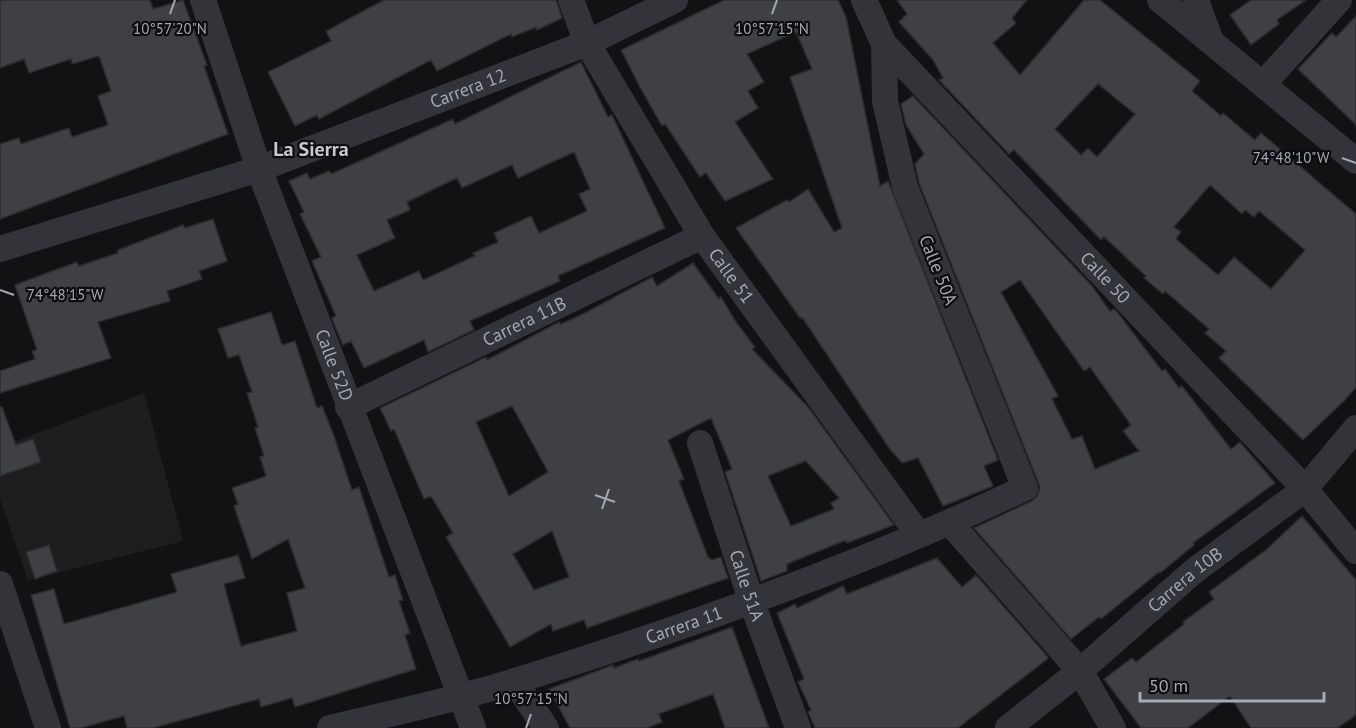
<svg xmlns="http://www.w3.org/2000/svg" width="1356" height="728" viewBox="0 0 1356 728" font-family="'PT Sans',sans-serif">
<style>
.built{fill:#1e1e21}
.building{fill:#3e4044;stroke:#2c2c30;stroke-width:1.5;fill-rule:evenodd}
.lines{fill:none;stroke-linecap:round;stroke-linejoin:round}
.street{stroke:#333439;stroke-width:26}
.ticks{fill:none;stroke:#a3aab5;stroke-width:2}
.labels{text-anchor:middle;stroke-width:4.5;stroke-linejoin:round;paint-order:stroke}
.street-label{font-size:18px;fill:#a3aab5;stroke:#0d0d0f}
.neighbourhood-label{font-size:20px;font-weight:bold;fill:#c4c9d1;stroke:#0d0d0f}
.ticks-label{font-size:15px;text-anchor:middle;fill:#a3aab5;stroke:#0d0d0f;stroke-width:4.5;stroke-linejoin:round;paint-order:stroke}
</style>
<rect width="100%" height="100%" fill="#121214"/>
<path class="built" d="M144,393l39,148 -155,39 -28,-81v-52z"/>
<path class="building" d="M0,0h150l3,9 30,-9 24,65 -3,1 24,68 -228,85v-75l19,-6 2,6 48,-16 3,9 36,-12 -10,-29 13,-5 -12,-35 -27,8 -1,-5 -42,14 -5,-14 -24,9z
M384,0h172l6,18 -25,12 -1,-3 -24,10 -1,-3 -74,37 -6,-11 -112,59 -2,-4 -22,11 -27,-54 63,-31 -5,-10z
M724,0h114l8,17 34,169 8,-5 110,279 -14,6 9,20 -50,20 -25,-48 -16,5 -13,-15 -87,-131 -2,1 -64,-90 51,-28 2,2 19,-13 26,43 8,-4 -52,-151 22,-8 -16,-37 -49,22 17,28 -16,9 10,17 -23,14 38,57 -48,22 -19,-28 -6,4 -35,-53 -3,2 -20,-35 -21,-41z
M897,0h130l-15,18 4,5 -23,20 27,32 64,-75h16l100,81 -8,10 29,25 2,-3 32,27 6,-7 95,81v173l-12,14 -41,39 -84,-82 7,-7 -21,-18 4,-4 -44,-38 -2,3 -19,-16 2,-2 -42,-39 -3,3 -87,-90 -5,4 -70,-74 4,-2 -10,-18 -34,-38 8,-8zM1098,84l37,30 -38,43 -9,-9 -7,7 -26,-26zM1210,185l32,29 3,-4 9,7 5,-6 46,39 -34,39 -37,-32 -16,18 -42,-36 5,-7 -7,-5z
M1251,0h55l-29,20 2,4 -28,21 -21,-30z
M1356,16v109l-58,-56 34,-36 4,4z
M581,62l27,55 4,-2 53,113 -107,48 2,5 -90,40 4,9 -46,22 -4,-12 -60,28 -13,-27 -8,4 -6,-14 -5,-13 4,-2 -24,-55 9,-4 -21,-43 4,-2 -15,-31 18,-8 3,6 19,-8 2,3 122,-55 2,5zM574,152l16,37 -11,5 8,17 -48,22 -8,-17 -37,17 4,9 -25,11 2,3 -52,24 -4,-9 -45,20 -17,-36 38,-17 -8,-18 23,-10 -3,-8 50,-24 5,10 50,-23 6,13z
M913,96l179,190 18,25 4,-2 4,4 44,58 3,-2 14,19 3,-2 49,63 9,-7 35,41 -82,60 1,2 -34,28 -1,-1 -58,47 -2,-2 -28,22 -97,-111 58,-27 5,-5 3,-9 -121,-304 -4,-19 9,-10 -18,-29 -5,-21zM1020,280l64,91 6,-4 41,58 -8,6 16,20 -44,18 -13,-33 -10,3 -20,-40 6,-3 -57,-104z
M213,219l14,42 -28,10 3,8 -35,12 3,10 -72,21 13,36 -111,35v-22l35,-12 -3,-8 5,-1 -22,-65 62,-23 2,4 39,-13v-3l65,-25 2,3z
M693,263l26,36 2,-2 15,25 19,25 -3,2 56,58 86,118 -47,18 -1,-3 -59,24v7l-26,10 -36,-109 7,-3 -21,-51 -43,22 16,39 -5,2 29,76 4,3 9,-3 7,21 -141,50 -3,-8 -31,11 -2,-7 -41,23 -64,-110 7,-4 -22,-37 -7,3 -30,-70 -3,2 -11,-23 106,-51 1,3 72,-38 2,2 24,-11 67,-36 5,9zM512,406l36,66 -39,24 -33,-74zM806,461l33,37 -8,5 3,6 -43,17 -23,-50zM552,531l17,46 -35,13 -21,-36z
M271,312l11,33 13,-4 22,67 5,-2 11,27 19,57 7,-3 30,90 6,-2 8,25 -4,1 11,32 -5,2 11,34 -121,38 -3,-9 -31,9 -2,-8 -106,29h-26l-3,-12 -43,12h-11l-39,-133 23,-6 10,35 113,-32 -6,-18 67,-19 7,23 -21,6 17,62 56,-15 -10,-38 18,-5 -17,-49 -36,20 -18,-53 4,-2 -6,-16 34,-12 -6,-19 4,-1 -9,-28 3,-1 -11,-34 5,-1 -13,-37 -11,3 -10,-29z
M0,407h2l14,38 17,-6 8,23 -41,14z
M1302,516l54,64v135l-19,13h-86l-21,-32 -42,32h-47l-37,-49 28,-21 4,4 48,-38 -1,-2 31,-23 -5,-7 58,-43z
M49,545l8,26 -22,8 -9,-27z
M937,558l25,29 14,-12 72,82 -2,3 -88,68h-143l-7,-16 3,-2 -13,-28 6,-3 -27,-66 18,-9 2,4 46,-22 4,8z
M732,627l37,101h-44l-12,-34 -54,20 3,8 -15,6h-77l-21,-39 64,-24 1,3 24,-9 1,2z"/>
<g class="lines">
<g class="street">
<path id="s1" d="M203,0l56,169 214,559"/>
<path id="s2" d="M571,0l16,43 115,193 217,299"/>
<path id="s3" d="M864,0l20,44 421,445 51,62"/>
<path d="M1160,0l196,161"/>
<path d="M1196,0l14,39"/>
<path d="M1263,84l76,-84"/>
<path id="s4" d="M0,249l259,-80 328,-126 88,-43"/>
<path id="s5" d="M348,407l354,-171"/>
<path id="s6" d="M700,443l51,157 47,128"/>
<path d="M950,523l130,148 33,57"/>
<path d="M0,584l48,144"/>
<path d="M515,682l31,46"/>
<path id="s7" d="M330,728c62,-15 125,-28 185,-47 171,-53 348,-117 510,-193l-120,-301 -20,-86 -1,-57"/>
<path id="s8" d="M1008,728l72,-57 114,-100 111,-82 51,-61"/>
</g>
</g>
<path class="ticks" d="M170,14l5,-14M772,14l5,-14M1342,158l14,5M0,290l14,5M595,495l20,7M602,509l7,-20M526,728l5,-14"/>
<g class="labels">
<g class="street-label">
<text dy="6" stroke="none"><textPath href="#s4" startOffset="495">Carrera 12</textPath></text>
<text transform="translate(938 270) rotate(68)" y="6">Calle 50A</text>
<text dy="6" stroke="none"><textPath href="#s2" startOffset="320">Calle 51</textPath></text>
<text dy="6" stroke="none"><textPath href="#s3" startOffset="370">Calle 50</textPath></text>
<text dy="6" stroke="none"><textPath href="#s5" startOffset="196">Carrera 11B</textPath></text>
<text dy="6" stroke="none"><textPath href="#s1" startOffset="388">Calle 52D</textPath></text>
<text dy="6" stroke="none"><textPath href="#s8" startOffset="231">Carrera 10B</textPath></text>
<text dy="6" stroke="none"><textPath href="#s6" startOffset="150">Calle 51A</textPath></text>
<text dy="6" stroke="none"><textPath href="#s7" startOffset="369">Carrera 11</textPath></text>
</g>
<g class="neighbourhood-label">
<text x="311" y="156">La Sierra</text>
</g>
</g>
<g class="ticks-label">
<text x="170" y="34">10°57'20"N</text>
<text x="772" y="34">10°57'15"N</text>
<text x="1291" y="163">74°48'10"W</text>
<text x="65" y="300">74°48'15"W</text>
<text x="531" y="704">10°57'15"N</text>
</g>
<path d="M1140 692v9h184v-9" fill="none" stroke="#a3aab5" stroke-width="3"/>
<text x="1149" y="692" font-size="18" fill="#a3aab5" stroke="#0d0d0f" stroke-width="4.5" paint-order="stroke">50 m</text>
</svg>
